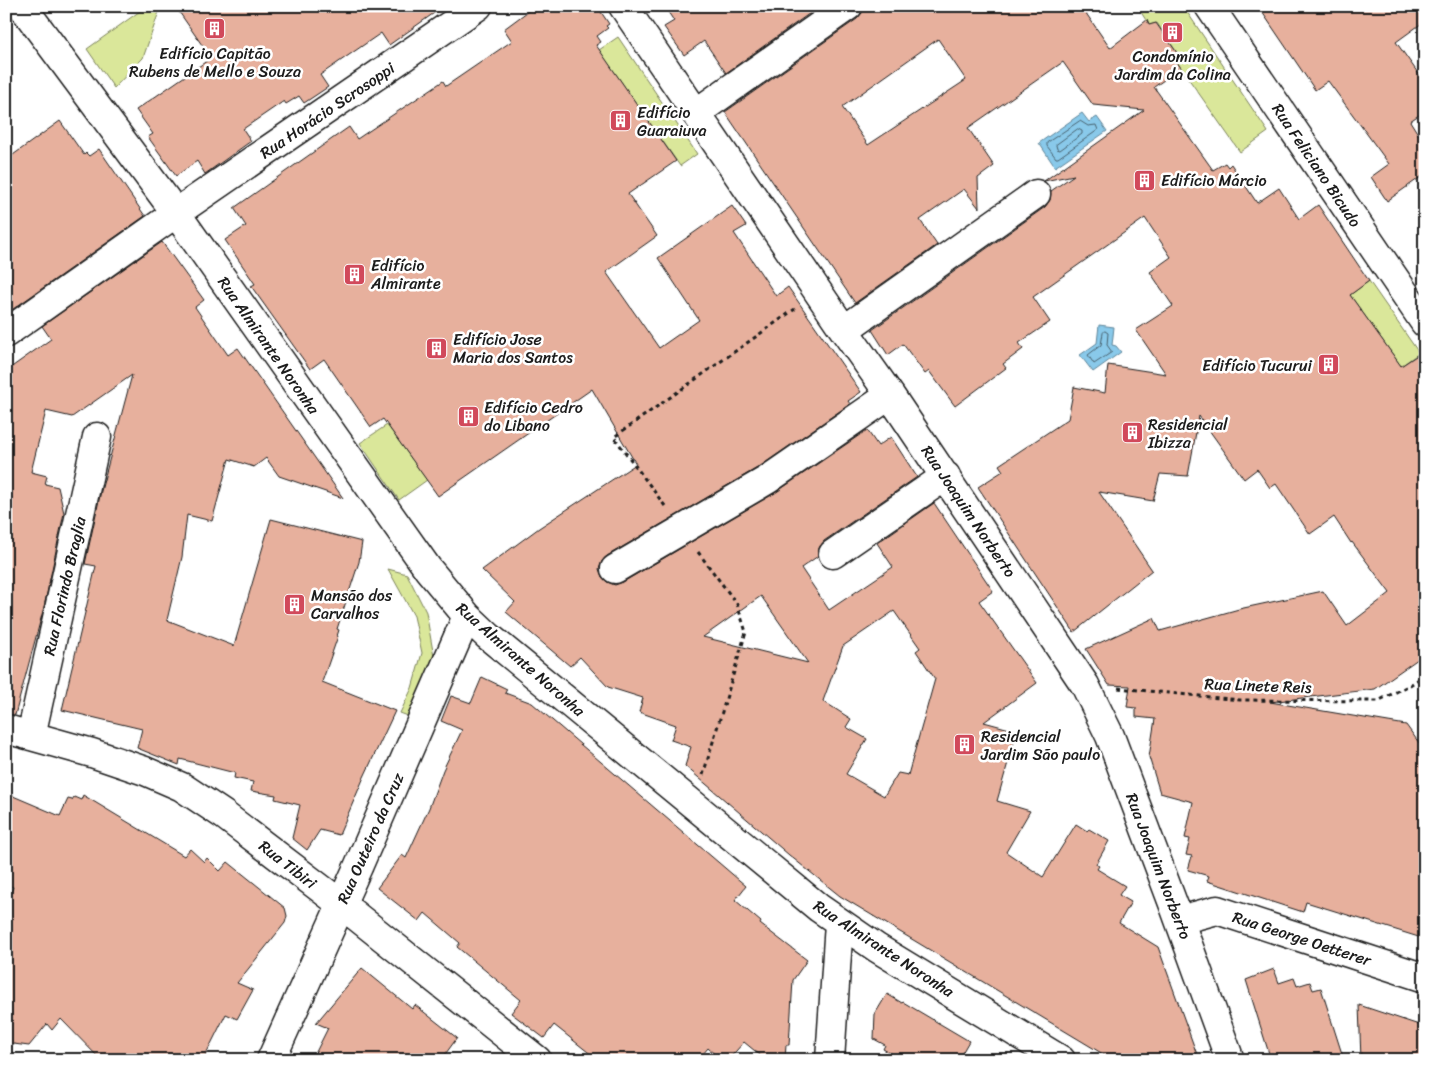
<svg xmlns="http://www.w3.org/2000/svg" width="1431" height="1066" viewBox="0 0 1431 1066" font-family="Sriracha,sans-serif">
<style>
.green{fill:#dae79a;stroke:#7b825b}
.water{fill:#89c9ea;stroke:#5d8498}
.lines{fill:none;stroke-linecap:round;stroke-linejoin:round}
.shore{stroke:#48616e;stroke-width:1}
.building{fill:#e7b09d;stroke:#1c1c1c;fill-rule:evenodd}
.minor-casing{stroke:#1c1c1c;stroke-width:31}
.path{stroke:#1c1c1c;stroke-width:3;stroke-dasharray:4 4;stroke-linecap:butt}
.minor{stroke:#fff;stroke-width:28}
.labels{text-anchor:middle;stroke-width:5;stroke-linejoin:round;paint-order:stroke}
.poi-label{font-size:16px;fill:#1c1c1c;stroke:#fff;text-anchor:start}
.street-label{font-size:16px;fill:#1c1c1c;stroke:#fff}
</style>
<rect width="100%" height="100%" fill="#fff"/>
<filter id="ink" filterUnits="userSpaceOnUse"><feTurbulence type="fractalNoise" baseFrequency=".02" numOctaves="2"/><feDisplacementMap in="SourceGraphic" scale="10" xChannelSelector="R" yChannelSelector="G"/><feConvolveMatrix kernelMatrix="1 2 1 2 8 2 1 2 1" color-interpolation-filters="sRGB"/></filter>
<g filter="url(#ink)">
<path class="green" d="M147,6h14l-18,52 -29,30 -27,-39z
M1142,6h41l85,126 -28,20 -59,-84 -4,-6 3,-5 -23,-34 -8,2 -10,-16z
M618,37l79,117 -17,12 -81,-116z
M1369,281l50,72 -18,13 -51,-71z
M387,425l40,55 -28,20 -39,-57z
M388,569l19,5 19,38 8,45 -15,43 -11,16 -8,-3 12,-25 10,-35 -8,-37z"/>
<path class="water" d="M1082,113l7,9 8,-5 10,14 -52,36 -16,-24z
M1099,325l15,2 -2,18 4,1 5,6 -28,20 -13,-17 17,-12z"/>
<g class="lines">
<path class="shore" d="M1080,121l8,5 8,-1 2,5 -40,28h-2l-9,-12v-3z
M1078,129l4,2v3l-22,16 -3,-1 -1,-4z
M1105,331l3,2 -1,12 5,7 -18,12 -6,-9 13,-10 2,-12z"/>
</g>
<path class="building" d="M175,6h269l-55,39 -8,-12 -61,42 8,12 -24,16 -5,-7 -13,8 -2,-3 -41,28 8,12 -46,33 -8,-13 -21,15 -28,-39 5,-3 -17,-24 75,-52z
M535,6h62l12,18 -3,2 2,2 -11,8 4,6 -5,3 80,116 -48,33 29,42 -51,36 53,76 40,-28 -41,-62 74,-52 14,20 -12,7 42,63 12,-9 73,105 -13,9 2,3 -91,63 -152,89 -5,5 -3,8 3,8 5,5 8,3 8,-3 152,-89 92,-63 11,16 13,-9 26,40 -93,64 -5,7 -1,8 -17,12 28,42 64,-43 -16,-24 57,-40 59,88 -14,10 58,82 -53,39 33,9 -20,70 33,10 -24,41 37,25 33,-53 11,7 2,-2 20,12 -13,23 3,2 -2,3 28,17 -6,9 12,7 -12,21 39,24 41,113h-86l-273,-164 -51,-41 -104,-89 6,-19 -20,-7 5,-15 -37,-13 4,-14 -35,-11 -28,-30 -10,9 -64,-54 9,-10 -33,-32 57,-42 97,-64 -44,-75 -154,107 -55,-77 -12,8 -47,-68 -14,10 -59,-83 4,-2 -30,-44 21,-14 -12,-18 115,-81 8,12 86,-58 3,5 66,-45 -8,-12zM761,596l47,67 -105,-26zM894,611l26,37 -4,3 19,28 -27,96 -10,-2 -14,23 -38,-22 21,-35 -21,-12 5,-8 -28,-18 20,-55z
M664,6h156l-94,67 -22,-32 -20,14 -20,-28 10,-6z
M863,6h218l29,42 37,-28 2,5 7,-2 24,34 -3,5 4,6 -27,19 59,83 12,-7 3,4 3,-3 26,39 22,-15 20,31 19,-14 51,76 -19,14 51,71 24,-16v304l-50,35 -105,13 136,23 19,26v188l-119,-37 -3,10 -96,-31 2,-5 -21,-6 4,-14 -6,-1 4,-16 -5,-1 8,-36 -33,-9 -11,-36 6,-38 -19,-2v-9l-9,-1 3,-21 -21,-1 -23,-36 68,-31 6,13 79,-22 84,-18 24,35 43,-33 -38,-51 -1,1 -17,-26 -24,17 -34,-50 -6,4 -13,-19 -13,10 -45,-63 -11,60 -28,-2 -7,27 -54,-9 53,78 -78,62 -96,-145 25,-16 -4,-6 69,-46 6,-32 31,6 3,-28 58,9 -30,-44 37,-24 -23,-34 21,-15 -26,-39 -112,79 17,25 -31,21 4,6 -20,15 3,4 -51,38 -26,-35 -4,3 -22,-30 -15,11 -16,-25 173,-123 5,-7 1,-9 23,-16 -30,6 100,-71 -51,-5 -30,-43 -95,66 26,38 -16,12 1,30 -15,-19 -44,31 17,25 -82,58 -130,-191 132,-93 5,-6zM938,39l28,41 -98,65 -26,-38z
M1258,6h167v15l-29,21 29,41v28l-15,10 15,24v29l-38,27 -16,-24 18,-13 -61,-83 -13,9z
M60,121l24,34 2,-2 3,3 10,-7 46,67 -139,98v-154z
M162,242l42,58 -9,7 33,48 10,-7 105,150 -64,-22 -13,-18 -12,9 -25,-8 -17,62 -25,-6 -5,42 -15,63 67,26 37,-127 91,23 -3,20 -22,67 2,1 -2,6h1l-16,46 73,29 -31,66 -25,58 -19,-5 -13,20 -15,-12 8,-33 -25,-6 1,-4 -25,-4 2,-9 -19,-4 1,-5 -55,-14 -1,6 -42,-17 5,-19 -80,-19 34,-144 -11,-2 16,-73 31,-116 -60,42 -26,-6 -15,61 16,4 -2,8 13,3 6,26 -20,94 -29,108 -9,-1v-343l45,-32 -9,-13z
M482,677l25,12 -2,4 27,10 214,183 -11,14 26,22 -1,2 47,36 -14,20 -4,65h-3l-1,15h-19l-22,-18 -16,18h-7l-13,-12 -10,12h-100l-44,-35 -10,13 -33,-25 10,-13 -64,-53 3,-4 -35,-30 -6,8 -42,-33 25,-33 4,3 23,-50 14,-38 19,-40 -21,-9 10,-25 20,7z
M6,793l54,23 8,-17 4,1 2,-3 7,3 2,-5 101,61 6,-7 14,13 3,-4 13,13 8,-9 57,46 2,8 -2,7 -48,60 16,7 -16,29 -11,-5 -23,46h-102l-40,-41 -9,11 -5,-6 -18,22 -23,-3v-140l7,-16 -7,-3z
M362,968l50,41 3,-4 42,33 -16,22h-129l16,-32 -12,-5z
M1274,969l5,14 15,-5 3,8 13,-4 3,8 8,-2 23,72h-73l-25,-80z
M887,994l15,9 1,-1 66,39 -11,19h-56l-19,-11 2,-4 -11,-6 1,-25z
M1359,1005l66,22v33h-64z"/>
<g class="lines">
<defs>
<path id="minor" d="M22,6l154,207 252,356 39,47 21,20 331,272 58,40 184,112
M623,6l221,324 46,65 195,290 25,51 64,170 56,154
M1209,6l216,317
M696,113l152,-107
M844,330l192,-136
M6,333l170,-120 302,-207
M833,554l113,-78
M615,569l152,-89 123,-85
M6,729l86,24 53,18 37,16 42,28 117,89 196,156
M31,736l66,-299
M1180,920l37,-10 208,68
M271,1060l87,-193 109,-251
M830,1060l9,-137"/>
</defs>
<use href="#minor" class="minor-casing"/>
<path class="path" d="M665,506l-51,-69 181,-128
M698,552l39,52 9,28 -43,143
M1118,688l122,12 138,1 32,-16 15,-10"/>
<use href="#minor" class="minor"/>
</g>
</g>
<defs>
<symbol id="building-square" viewBox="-11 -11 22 22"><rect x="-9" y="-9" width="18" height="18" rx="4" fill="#d1495b" stroke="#fff"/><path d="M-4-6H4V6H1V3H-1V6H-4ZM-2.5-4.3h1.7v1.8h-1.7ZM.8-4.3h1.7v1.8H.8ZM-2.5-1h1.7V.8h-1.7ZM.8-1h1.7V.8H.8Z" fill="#fff"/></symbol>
</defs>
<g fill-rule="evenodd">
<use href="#building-square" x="202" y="16" width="25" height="25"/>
<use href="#building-square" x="1160" y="20" width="25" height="25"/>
<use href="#building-square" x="608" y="108" width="25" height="25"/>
<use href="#building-square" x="1132" y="168" width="25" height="25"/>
<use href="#building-square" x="342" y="262" width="25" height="25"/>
<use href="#building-square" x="424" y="336" width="25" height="25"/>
<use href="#building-square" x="1316" y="352" width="25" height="25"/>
<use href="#building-square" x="456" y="404" width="25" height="25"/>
<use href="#building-square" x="1120" y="420" width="25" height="25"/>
<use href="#building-square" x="282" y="592" width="25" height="25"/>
<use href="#building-square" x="952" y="732" width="25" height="25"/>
</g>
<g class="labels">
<g class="poi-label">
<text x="215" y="59" text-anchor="middle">Edifício Capitão<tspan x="215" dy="18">Rubens de Mello e Souza</tspan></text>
<text x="1173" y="62" text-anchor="middle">Condomínio<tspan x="1173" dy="18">Jardim da Colina</tspan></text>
<text x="637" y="118">Edifício<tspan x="637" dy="18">Guaraiuva</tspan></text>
<text x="1161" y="186">Edifício Márcio</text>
<text x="371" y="271">Edifício<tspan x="371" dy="18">Almirante</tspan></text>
<text x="453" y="345">Edifício Jose<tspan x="453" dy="18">Maria dos Santos</tspan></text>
<text x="1312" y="371" text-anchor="end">Edifício Tucurui</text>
<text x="484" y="413">Edifício Cedro<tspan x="484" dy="18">do Libano</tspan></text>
<text x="1148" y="430">Residencial<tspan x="1148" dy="18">Ibizza</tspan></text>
<text x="311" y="601">Mansão dos<tspan x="311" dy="18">Carvalhos</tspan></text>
<text x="981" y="742">Residencial<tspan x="981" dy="18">Jardim São paulo</tspan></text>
</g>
<g class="street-label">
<text transform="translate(327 110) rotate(-34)" y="6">Rua Horácio Scrosoppi</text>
<text transform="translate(1317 165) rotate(56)" y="6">Rua Feliciano Bicudo</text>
<text transform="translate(269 345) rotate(55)" y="6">Rua Almirante Noronha</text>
<text transform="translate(969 511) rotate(56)" y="6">Rua Joaquim Norberto</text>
<text transform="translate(64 586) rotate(-77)" y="6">Rua Florindo Braglia</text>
<text transform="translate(521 659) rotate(41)" y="6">Rua Almirante Noronha</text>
<text transform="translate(1258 685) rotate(2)" y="6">Rua Linete Reis</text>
<text transform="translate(370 838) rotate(-66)" y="6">Rua Outeiro da Cruz</text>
<text transform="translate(288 864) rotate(38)" y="6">Rua Tibiri</text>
<text transform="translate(1159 866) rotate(69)" y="6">Rua Joaquim Norberto</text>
<text transform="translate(1302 938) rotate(18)" y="6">Rua George Oetterer</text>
<text transform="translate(884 948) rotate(33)" y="6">Rua Almirante Noronha</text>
</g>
</g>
<rect width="1431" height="1066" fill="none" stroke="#fff" stroke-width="25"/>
<rect x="12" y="12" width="1406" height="1041" fill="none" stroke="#1c1c1c" stroke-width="2" filter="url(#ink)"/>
</svg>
